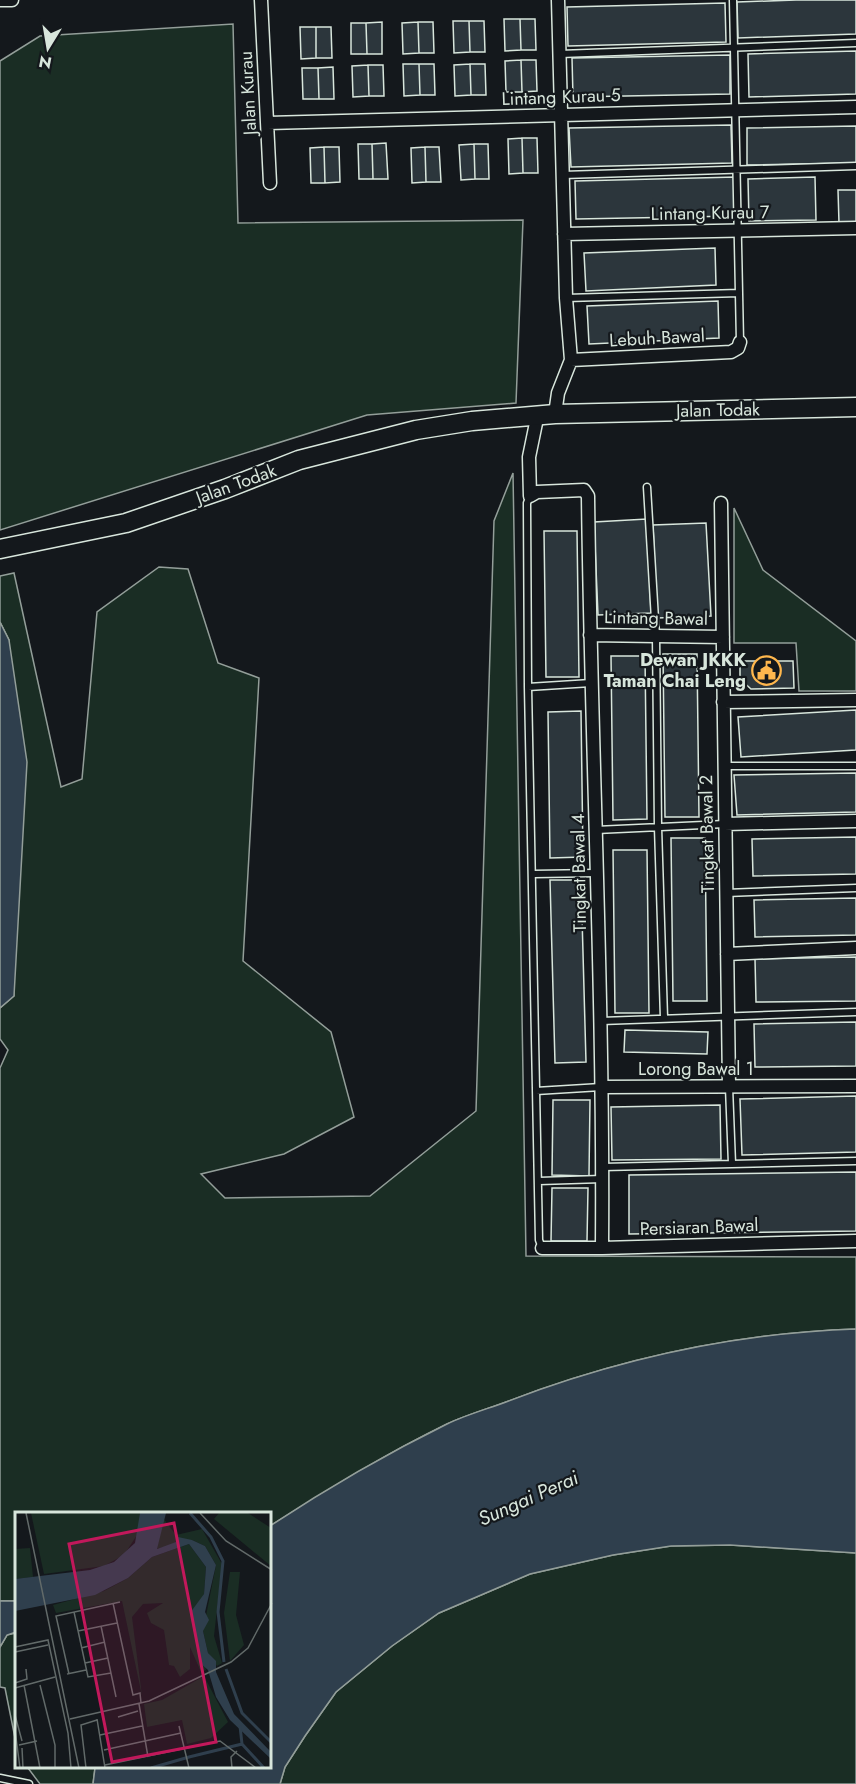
<svg xmlns="http://www.w3.org/2000/svg" width="856" height="1784" viewBox="0 0 856 1784" font-family="Jost,sans-serif">
<style>
.green{fill:#1a2d24;stroke:#939e99;stroke-width:1.5}
.water{fill:#2f3f4d;stroke:#939e99;stroke-width:1.5}
.building{fill:#2c363c;stroke:#d8e6dc;stroke-width:1.5}
.lines{fill:none;stroke-linecap:round;stroke-linejoin:round}
.lane-casing{stroke:#d8e6dc;stroke-width:9}
.street-casing{stroke:#d8e6dc;stroke-width:15}
.secondary-casing{stroke:#d8e6dc;stroke-width:21}
.lane{stroke:#14181c;stroke-width:6}
.street{stroke:#14181c;stroke-width:12}
.secondary{stroke:#14181c;stroke-width:18}
.labels{text-anchor:middle;stroke-width:4.5;stroke-linejoin:round;paint-order:stroke}
.street-label{font-size:18px;fill:#d8e6dc;stroke:#14181c}
.poi-label{font-size:18px;font-weight:bold;fill:#d8e6dc;stroke:#14181c;text-anchor:end}
.water-label{font-size:20px;font-style:italic;fill:#d8e6dc;stroke:#14181c}
.inset-river{fill:none;stroke:#2f3f4d;stroke-width:3}
.inset-road{fill:none;stroke:#626a69;stroke-width:1.5}
.view{fill:#c2185b;fill-opacity:0.15;stroke:#c2185b;stroke-width:3}
.inset-edge{fill:none;stroke:#d8e6dc;stroke-width:3}
</style>
<rect width="100%" height="100%" fill="#14181c"/>
<path class="green" d="M233,24l5,199 285,-3 -7,183 -149,12 -367,115v-469l40,-25z
M513,473l13,783 330,1v72c-119,4 -238,30 -350,73 -19,7 -40,13 -59,22 -62,30 -119,66 -177,102v-12h-254v87h-16v-533l8,-18 -8,-11v-31l14,-12 -5,-356 -9,-18v-46l14,-3 47,214 21,-8 15,-167 62,-45 29,2 30,94 41,15 -16,283 88,71 23,85 -70,37 -83,20 24,24 145,-2 106,-85 18,-590z
M734,508l29,62 93,71v50h-57l-3,-48h-62z
M730,1545l126,8v231h-576l5,-17 20,-31 31,-44 56,-46 47,-33 91,-39 83,-19 58,-9z
M16,1633v110l-11,-55 -5,-1v-40l7,-12z
M28,1768h67l-2,16h-53z"/>
<path class="water" d="M0,622l9,18 18,122 -13,234 -14,12z
M856,1329v224l-126,-8 -59,1 -58,9 -83,19 -91,39 -47,33 -56,46 -31,44 -20,31 -5,17h-187l2,-16h175v-242c56,-37 116,-72 177,-102 19,-9 40,-15 59,-22 112,-43 231,-69 350,-73z
M0,1601h16v31l-9,3 -7,12z"/>
<path class="building" d="M796,0h60v34l-118,4 -1,-36z
M725,3l1,39 -158,4 -1,-39z
M504,19h16l1,31 -16,1z
M520,19h15l1,31h-15z
M453,21h16l1,31 -16,1z
M469,21h15l1,31h-15z
M382,22v32h-15l-1,-31z
M418,22h15l1,31h-15z
M418,22l1,31 -16,1 -1,-31z
M351,23h15l1,31h-16z
M300,27h16v31l-15,1z
M316,27h15l1,31h-16z
M856,51v43l-107,3 -1,-43z
M730,55v39l-157,3 -1,-39z
M521,60h15l1,31 -15,1z
M521,60l1,32h-16l-1,-31z
M403,64h16l1,31 -16,1z
M419,64h15l1,31h-15z
M470,64h15l1,31h-15z
M470,64l1,31 -16,1 -1,-31z
M368,65h15l1,31h-15z
M368,65l1,31 -16,1 -1,-31z
M333,67l1,32h-15l-1,-31z
M302,68h16l1,31h-16z
M731,125l1,38 -161,4 -2,-39z
M856,126v37l-109,2v-37z
M522,138h15l1,35h-15z
M522,138l1,35 -14,1 -1,-35z
M386,143l2,36h-15l-1,-35z
M358,144h14l1,35h-14z
M474,144h14l1,35h-14z
M474,144l1,35 -14,1 -2,-35z
M324,147h15l1,35 -15,1z
M324,147l1,36h-14l-1,-35z
M425,147h14l2,35h-15z
M425,147l1,35 -14,1 -1,-35z
M736,177l1,39 -161,3 -1,-38z
M815,177l1,43 -67,1 -1,-42z
M838,190h18v33h-17z
M715,248l1,37 -130,6 -2,-38z
M718,301l1,37 -130,6 -2,-38z
M647,519l4,94 -53,2 -4,-93z
M706,523l5,93 -54,2 -4,-93z
M544,531h33l2,146h-33z
M663,654h34l2,163h-34z
M611,656h34l2,163 -34,1z
M740,661h53l1,27 -43,1 -11,-10z
M856,710v40l-115,7 -3,-40z
M581,711l2,146 -33,1 -2,-146z
M856,773v39l-119,3 -3,-40z
M856,837v37l-103,2 -1,-37z
M671,838h34l2,163h-34z
M613,850h34l2,163h-34z
M550,880h31l5,182 -31,1z
M856,898v37l-101,2 -1,-37z
M856,957v44l-100,1 -1,-43z
M856,1022v44l-101,1 -1,-43z
M625,1030l83,2 -1,22 -83,-2z
M856,1096v56l-114,3 -2,-56z
M553,1100h37l-1,76 -37,-1z
M720,1105l1,54 -109,1 -1,-53z
M856,1172v59l-227,3v-59z
M552,1188h36l-1,53h-36z"/>
<g class="lines">
<defs>
<path id="lane" d="M733,0l7,342
M560,54l296,-11
M563,175l293,-9
M566,298l173,-5
M647,487l9,149 2,191 6,191
M530,496l-3,7 1,184 11,553 3,8
M528,687l63,-4
M725,766h131
M596,830l129,-6
M534,874l62,-1
M726,893l130,-5
M601,1021l255,-9
M729,1087l3,77
M536,1091l65,-4
M603,1167l253,-6
M539,1181l63,-2
M0,1778l29,6"/>
<path id="street" d="M0,0h12
M261,0l9,183
M268,123l588,-16
M564,234l292,-6
M571,360l160,-8 7,-4 2,-6
M555,414l3,-21 13,-33 -5,-62 -8,-298
M536,423l-7,34 1,39 7,-4 47,-2 4,6c3,251 16,502 14,752
M721,503l8,583
M590,635l133,2
M723,702l133,-2
M725,824l131,-3
M727,954l129,-6
M602,1087l254,-1
M542,1248h60l254,-7"/>
<path id="secondary" d="M0,549l126,-26 99,-34 74,-29 117,-30 56,-9 83,-7 301,-7"/>
</defs>
<use href="#lane" class="lane-casing"/>
<use href="#street" class="street-casing"/>
<use href="#secondary" class="secondary-casing"/>
<use href="#lane" class="lane"/>
<use href="#street" class="street"/>
<use href="#secondary" class="secondary"/>
</g>
<defs>
<symbol id="civic-ring" viewBox="-11 -11 22 22"><circle r="9.5" fill="#14181c" stroke="#ffb74d" stroke-width="1.5"/><path d="M-.6-6.5H3V-4.5H.6V-3L4-1V1h2V6H-6V1h2V-1L-.6-3ZM-1.2 2.5V6h2.4V2.5Z" fill="#ffb74d"/></symbol>
</defs>
<g fill-rule="evenodd">
<use href="#civic-ring" x="750" y="654" width="33" height="33"/>
</g>
<g class="labels">
<g class="street-label">
<text transform="translate(248 93) rotate(-93)" y="6">Jalan Kurau</text>
<text transform="translate(561 97) rotate(-2)" y="6">Lintang Kurau 5</text>
<text transform="translate(710 213) rotate(-1)" y="6">Lintang Kurau 7</text>
<text transform="translate(657 338) rotate(-3)" y="6">Lebuh Bawal</text>
<text transform="translate(718 410) rotate(-1)" y="6">Jalan Todak</text>
<text transform="translate(236 484) rotate(-20)" y="6">Jalan Todak</text>
<text transform="translate(656 618) rotate(1)" y="6">Lintang Bawal</text>
<text transform="translate(707 834) rotate(-91)" y="6">Tingkat Bawal 2</text>
<text transform="translate(579 873) rotate(-91)" y="6">Tingkat Bawal 4</text>
<text x="696" y="1075">Lorong Bawal 1</text>
<text transform="translate(699 1227) rotate(-2)" y="6">Persiaran Bawal</text>
</g>
<g class="poi-label">
<text x="746" y="666">Dewan JKKK<tspan x="746" dy="21">Taman Chai Leng</tspan></text>
</g>
<g class="water-label">
<text transform="translate(528 1498) rotate(-24)" y="7">Sungai Perai</text>
</g>
</g>
<g transform="translate(15 1512)">
<rect width="256" height="256" fill="#14181c"/>
<path d="M16,1h109l-1,19 -15,23 -20,11 -60,8zM204,1h29l23,15v38l-57,-47zM148,6l13,17 26,-6 20,35 -8,72 8,27 -5,3 -9,-13 -5,-22 13,-66 -11,-19 -13,-6 -36,9zM174,32l17,23 -2,27 -10,23 12,53 -5,2 -11,-25v22l-10,8 -6,-11 -5,-1 -5,-35 -13,-7 -4,-10 16,-10 -20,1 -11,13 10,79 -20,-95 -66,12 -3,-8 51,-14 24,-13 24,-21zM15,36l3,29 -18,2v-30zM215,60h10l-4,43 8,30 -14,16 -6,-48zM189,164l24,46 -17,16 -24,6 -5,-24 -35,7 -3,-23 18,-4z" fill="#1a2d24"/>
<path d="M125,1h26l-9,36 19,-7 2,-5 14,3 13,6 11,19 -11,47 4,8 -6,11 5,22 8,8v11l18,42 37,38v7l-41,-39 -14,-23 -8,-27 -8,-7 -10,-50 14,-19 2,-27 -17,-23 -37,13 -24,21 -33,17 -80,16v-32l75,-9 24,-8 21,-19z" fill="#2f3f4d"/>
<path class="inset-river" d="M175,1l21,24 12,24 -5,51 6,50M211,157l16,44 30,30M227,232l22,24M174,245l53,-13 -2,-18M136,256l38,-11"/>
<path class="inset-road" d="M11,1l53,255M185,1l26,28 46,29M98,91l20,92 7,-2 1,10M59,100l14,65 23,-4M86,114l15,71M63,119l39,-8M0,135l33,-7 20,93 3,35M66,136l24,-6M0,140l33,-7M70,151l23,-5M52,162l19,-4M54,162l-13,-58 64,-14M0,171l12,-4 -1,-10M9,173l16,83M25,173l15,60v23M0,176l40,-11M124,192l9,53M0,203l7,26M103,205l20,-6M55,207l79,-18 82,-39 17,-14 24,-45M82,207l8,49M164,214l10,42M0,218l5,38M85,223l42,-9M4,233l18,-4M7,236l1,20M89,238l77,-17M90,253l115,-24 36,27M71,256l-5,-43 16,-5M217,256l-1,-11 6,-6"/>
<path class="view" d="M159,11l42,219 -104,20 -43,-218z"/>
<rect width="256" height="256" class="inset-edge"/>
</g>
<g transform="translate(48 48) rotate(191)" stroke="#14181c" stroke-width="4.5" paint-order="stroke">
<path d="M0-4.5L10 22L0 15L-10 22Z" fill="#d8e6dc"/>
<text y="-9" font-size="16" font-weight="bold" text-anchor="middle" fill="#d8e6dc">N</text>
</g>
</svg>
